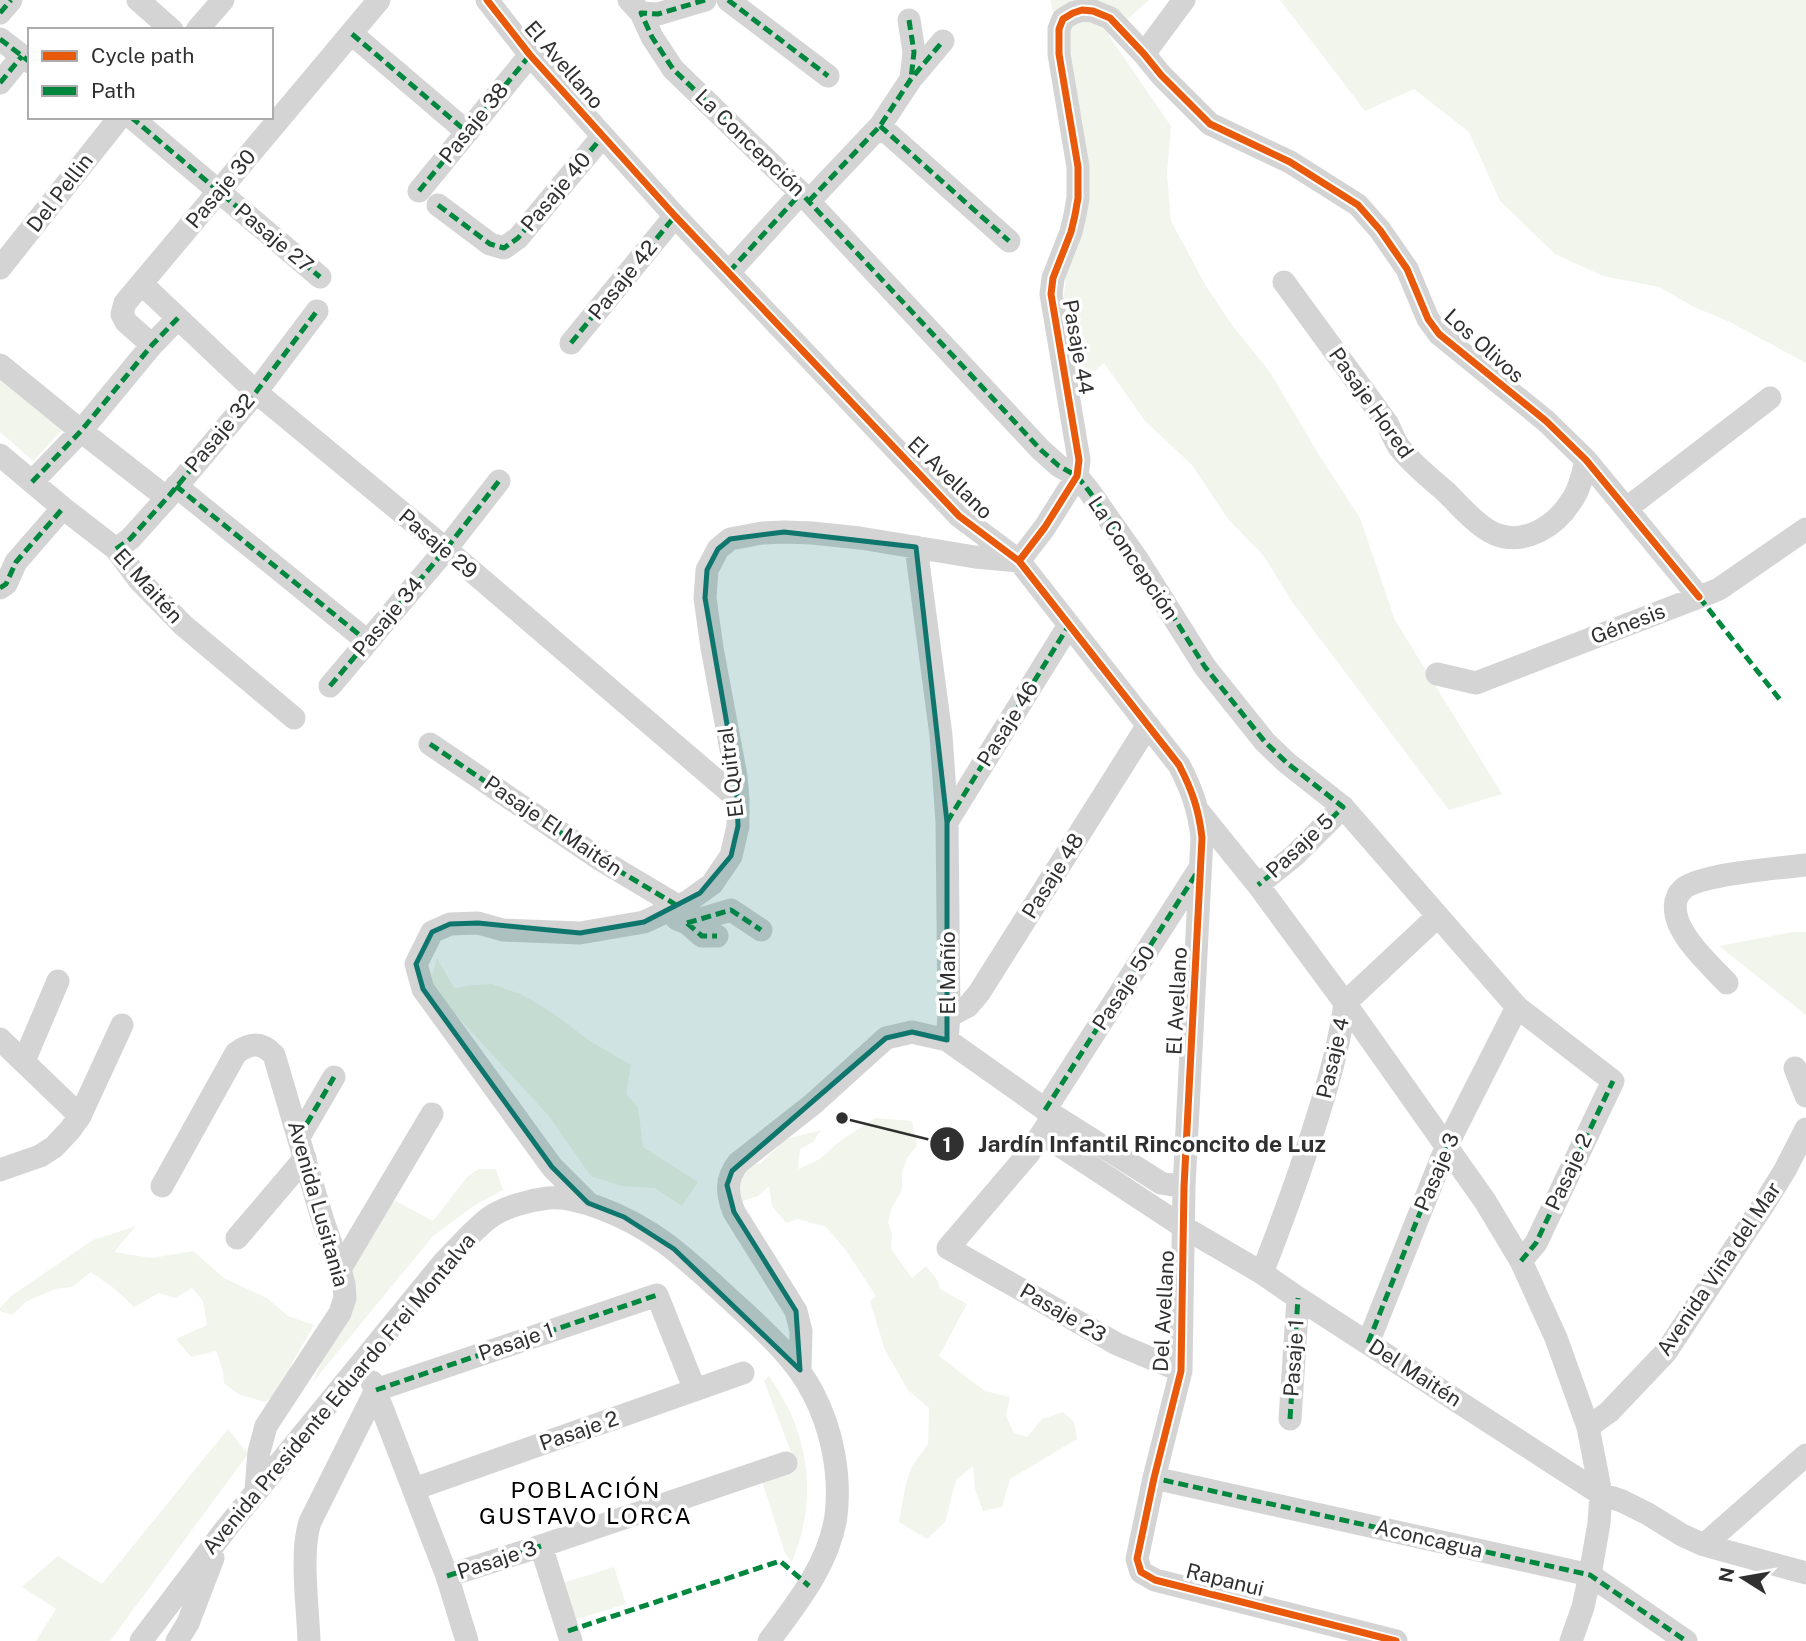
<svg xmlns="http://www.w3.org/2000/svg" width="1806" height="1641" viewBox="0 0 1806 1641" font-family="'Public Sans',sans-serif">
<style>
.green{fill:#f2f5ec}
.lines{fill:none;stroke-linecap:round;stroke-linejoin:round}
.minor{stroke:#d4d4d4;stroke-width:23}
.quiet{stroke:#00873e;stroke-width:5;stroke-dasharray:10 5;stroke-linecap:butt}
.cycleway-casing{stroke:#fff;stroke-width:11}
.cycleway{stroke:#e8590c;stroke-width:7}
.marked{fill:#0f766e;fill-opacity:0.2;stroke:#0f766e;stroke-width:5;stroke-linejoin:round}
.labels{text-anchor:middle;stroke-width:7;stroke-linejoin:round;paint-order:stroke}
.street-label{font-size:21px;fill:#303030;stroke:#fff}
.neighbourhood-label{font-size:23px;letter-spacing:2px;fill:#000;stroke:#fff}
.leader{fill:none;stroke:#303030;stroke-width:2.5}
.callout-dot{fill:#303030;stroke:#fff;stroke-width:2.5}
.mark-label{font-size:21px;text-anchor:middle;font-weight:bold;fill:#fff}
.callout-label{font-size:23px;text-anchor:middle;font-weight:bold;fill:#303030;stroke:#fff;stroke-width:7;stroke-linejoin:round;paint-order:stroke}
</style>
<rect width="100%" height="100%" fill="#fff"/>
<path class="green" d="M1050,0h99l-40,36 62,90 -4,47 4,48 35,65 26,39 38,47 49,83 41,63 35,102 107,174 -53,16 -156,-207 -30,-48 -35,-36 -36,-54 -47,-44 -41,-58 -26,22 -15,-79 9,-93 4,2 7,-93z
M1280,0h526v363l-76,-41 -36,-15 -35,-20 -56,-11 -48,-22 -55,-53 -31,-69 -55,-43 -49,22z
M0,378l63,51 -30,32 -33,-29z
M1793,932h13v83l-87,-69z
M437,958l17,30 20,-3 18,-1 31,11 31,19 36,27 41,24 -5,29 12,13 5,40 55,35 -16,24 -27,-18 -34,-2 -30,-10 -43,-61 -93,-101 -24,-34z
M875,1118l37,3 5,25 -10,12 -5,15v17l-10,17 -4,15 4,12 -1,15 21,29 14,-12 12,15 2,8 27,15 -28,52 46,35 25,6 -4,19 8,17 13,4 15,-18 21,-7 11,10 3,17 -67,40 -8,28 -19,4 -8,-22 -2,-23 -17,14 -11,42 -18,17 -28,-17 7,-39 6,-17 16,-22 1,-36 -21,-18 -23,-40 -15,-49 6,-5 -31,-47 -19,-22 -28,-8 -12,4 -14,-17 -3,-20 -11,10 -31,10 17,-42h16l26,-25 35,-9 -8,12 -13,7 -2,20 22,-10 20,-18z
M479,1169h17l7,21 -28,15 -42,31 -120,146 30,-71v-35l51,-76 39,21 35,-45z
M136,1226l-22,26 38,6 41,-7 31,27 43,20 21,18 26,9 -21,36 -14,33 -15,8 -26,-8 -14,-11 -1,-12 -7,-20 -25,6 -15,-18 31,-14 -4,-24 -11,-13 -17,10 -16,-5 -25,14 -19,-18 -24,-17 -19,15 -17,2 -28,12 -15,14 -12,-4v-3l11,-12 82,-56z
M769,1376c8,12 16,25 22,38 16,37 21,78 11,117 -2,11 -7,21 -10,31l-7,-9 -24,-75 35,-13 -32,-84z
M228,1429l20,25 -138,187h-74l20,-32 -34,-22 36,-31 44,28z
M614,1567l12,37 -59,18 -11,-37z"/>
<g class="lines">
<path class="minor" d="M138,0l34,30
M487,0l43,55 145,161 284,300 60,45 160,204c13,25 20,45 23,73l-18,349 -3,184 -27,107 -17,81 4,13 14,8 241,61
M629,0l12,13 11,24 21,32 128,124 240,257 18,16 18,10 12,15 48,68 68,108 60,75 22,21 56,44 174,200 96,74 -77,162 -15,18
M728,0l100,76
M0,13l11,-13
M641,13l17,1 47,-14
M909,20l5,32 -3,27
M197,30l26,-30
M352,34l115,98
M0,39l30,23
M1144,54l40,-54
M0,83l22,-27
M131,117l189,160
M880,126l129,115
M419,191l111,-136
M809,201l71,-75 31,-47 32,-38
M438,205l52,39 14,4 14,-10 84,-101
M0,268l120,-151
M729,272l72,-79
M1284,282l103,141c4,8 7,17 12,24 13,17 31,31 47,45 13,13 32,35 49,42 30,12 61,-8 77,-34 8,-11 11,-27 14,-40
M142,284l114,108 190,157 292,250
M571,343l104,-127
M152,345l-26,-23 -4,-8 3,-11 254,-303
M0,365l81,66 86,67
M0,455l63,53 53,41 24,32 43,44 111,93
M32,482l49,-51 71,-86 26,-27
M176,486l191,155
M1627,508l143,-110
M916,547l25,188 6,87 2,194 -2,24
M116,549l14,-10 37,-41 89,-106 61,-81
M1019,561l26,-34 32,-51 2,-16 -28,-166 2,-16 18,-46 4,-17 3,-17v-31l-19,-113v-25l4,-10 10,-6 9,-3 11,1 17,7 34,36 17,21 49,49 80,38 68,43 22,25 27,39 21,50 11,15 107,87 40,39 113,137
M0,588l6,-4 10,-22 47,-54
M1437,674l39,9 236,-91 7,-3 87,-60
M330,686l116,-137 53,-68
M430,744l171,116 77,46
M1199,812l59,73 87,118 140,198 36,60 35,77 32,89 13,67 -2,29 -9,52 -7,32 -12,34
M947,822l122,-197
M1258,885l37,-30 48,-48
M677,919l10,4 15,13h15
M687,923l44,-13 30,20
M1727,983c-16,-17 -39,-38 -48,-59 -5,-12 -6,-26 4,-35 17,-15 97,-21 123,-24
M949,1016l19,-10 11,-13 169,-268
M0,1039l80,77
M24,1061l34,-80
M1795,1068l11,28
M1045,1110l155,-242
M1050,1121l-21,32 -81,95 169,96 64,27
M1042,1134l143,94 77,45 36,25 303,196 21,7 26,13 34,21 22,10 102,28
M299,1137l35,-60
M0,1170l40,-14 14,-9 16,-17 10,-14 42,-91
M162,1186l74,-133c14,-10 25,-12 38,2l49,166 17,48 4,15 1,14 -5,15 -74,113 -7,26 -3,38
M588,1203l-36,-36 -129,-178 -7,-25 16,-32 18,-8 28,-1 25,7 77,3 64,-11 43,-20 25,-18 19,-28 7,-30v-27l-2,-23 -24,-128 -7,-50 2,-28 11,-21 12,-10 32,-6 22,-1 28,1 48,5 115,19 44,4
M237,1238l68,-80
M340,1269l92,-155
M1262,1273c18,-46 35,-92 50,-139 14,-43 27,-86 33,-131l93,-87
M1368,1343l79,-198 70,-138
M800,1370l1,-39 -5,-20 -62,-99c-7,-18 -9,-32 4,-49l75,-59 73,-66 26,-6 35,8 106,75 108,68 23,4
M372,1382l75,194 20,65
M1290,1419l8,-121
M1588,1427l21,-15 57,-60 98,-148 21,-34 21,-41
M1154,1478l436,97 96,66
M414,1489l329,-116
M1704,1545l102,-90
M541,1546l30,95
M447,1576l94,-30 245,-83
M141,1641l84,-111 218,-267c15,-15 29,-32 46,-45 14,-11 42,-18 59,-20 18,-2 36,4 52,10 57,21 89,54 133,94 29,27 61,54 80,91 19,36 28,82 23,123 -7,48 -39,87 -67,125
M177,1641l11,-18 25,-65
M309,1641c-1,-33 -9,-89 1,-119l66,-132 281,-95 38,95"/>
<path class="quiet" d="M705,0l-47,14 -17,-1 11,24 21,32 128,124 240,257 18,16 18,10 12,15 48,68 68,108 60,75 22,21 56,44 -48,48 -37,30
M728,0l100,76
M0,13l11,-13
M909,20l5,32 -3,27
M352,34l115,98
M0,39l30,23
M0,83l22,-27
M131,117l189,160
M880,126l129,115
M419,191l111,-136
M809,201l71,-75 31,-47 32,-38
M438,205l52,39 14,4 14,-10 84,-101
M729,272l72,-79
M571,343l104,-127
M32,482l49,-51 71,-86 26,-27
M176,486l191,155
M116,549l14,-10 37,-41 89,-106 61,-81
M0,588l6,-4 10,-22 47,-54
M1699,597l82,104
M330,686l116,-137 53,-68
M430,744l171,116 77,46
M947,822l122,-197
M687,923l44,-13 30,20
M687,923l15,13h15
M1045,1110l153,-239
M299,1137l35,-60
M1521,1261l15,-18 77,-162
M1368,1343l79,-198
M376,1390l281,-95
M1290,1419l8,-121
M1153,1483l1,-5 436,97 96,66
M447,1576l94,-30
M568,1631l212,-70 29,25"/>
<defs>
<path id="cycleway" d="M487,0l43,55 145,161 284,300 60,45 160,204c13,25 20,45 23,73l-18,349 -3,184 -27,107 -17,81 4,13 14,8 241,61
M1019,561l26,-34 32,-51 2,-16 -28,-166 2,-16 18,-46 4,-17 3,-17v-31l-19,-113v-25l4,-10 10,-6 9,-3 11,1 17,7 34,36 17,21 49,49 80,38 68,43 22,25 27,39 21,50 11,15 107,87 40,39 113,137"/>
</defs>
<use href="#cycleway" class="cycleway-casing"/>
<use href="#cycleway" class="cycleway"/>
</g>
<path class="marked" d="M784,532l132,15 31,275v218l-35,-8 -26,6 -154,133 -5,14 7,27 62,99 4,59 -126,-121 -50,-32 -36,-14 -36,-36 -129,-178 -7,-25 16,-32 18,-8 28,-1 102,10 64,-11 56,-29 31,-37 7,-30 -2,-50 -31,-178 2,-28 11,-21 12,-10z"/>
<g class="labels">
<g class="street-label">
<text transform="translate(564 65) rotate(49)" y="7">El Avellano</text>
<text transform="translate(474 123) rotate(-51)" y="7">Pasaje 38</text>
<text transform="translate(750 143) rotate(44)" y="7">La Concepción</text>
<text transform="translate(221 189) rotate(-50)" y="7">Pasaje 30</text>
<text transform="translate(556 192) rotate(-50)" y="7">Pasaje 40</text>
<text transform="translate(60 193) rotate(-52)" y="7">Del Pellin</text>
<text transform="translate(274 238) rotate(40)" y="7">Pasaje 27</text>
<text transform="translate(623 280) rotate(-51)" y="7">Pasaje 42</text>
<text transform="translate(1484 346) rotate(42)" y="7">Los Olivos</text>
<text transform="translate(1078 347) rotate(80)" y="7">Pasaje 44</text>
<text transform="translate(1371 403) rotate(55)" y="7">Pasaje Hored</text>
<text transform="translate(220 433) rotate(-50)" y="7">Pasaje 32</text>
<text transform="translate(950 478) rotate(44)" y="7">El Avellano</text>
<text transform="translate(438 544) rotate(40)" y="7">Pasaje 29</text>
<text transform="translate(1133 558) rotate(56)" y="7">La Concepción</text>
<text transform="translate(148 586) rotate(48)" y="7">El Maitén</text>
<text transform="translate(388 617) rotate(-50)" y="7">Pasaje 34</text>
<text transform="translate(1628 624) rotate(-21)" y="7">Génesis</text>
<text transform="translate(1008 724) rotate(-58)" y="7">Pasaje 46</text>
<text transform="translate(731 772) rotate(-97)" y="7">El Quitral</text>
<text transform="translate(553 826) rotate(34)" y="7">Pasaje El Maitén</text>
<text transform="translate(1300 846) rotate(-43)" y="7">Pasaje 5</text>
<text transform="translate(1053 876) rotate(-58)" y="7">Pasaje 48</text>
<text transform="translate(948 973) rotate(-90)" y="7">El Mañío</text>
<text transform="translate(1124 988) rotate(-57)" y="7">Pasaje 50</text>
<text transform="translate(1177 1001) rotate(-87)" y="7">El Avellano</text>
<text transform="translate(1333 1058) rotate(-77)" y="7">Pasaje 4</text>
<text transform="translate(1437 1172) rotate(-67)" y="7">Pasaje 3</text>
<text transform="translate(1569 1172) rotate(-65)" y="7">Pasaje 2</text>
<text transform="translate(318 1204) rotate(74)" y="7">Avenida Lusitania</text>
<text transform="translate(1719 1269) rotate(-56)" y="7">Avenida Viña del Mar</text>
<text transform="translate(1164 1311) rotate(-87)" y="7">Del Avellano</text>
<text transform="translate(1063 1313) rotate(30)" y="7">Pasaje 23</text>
<text transform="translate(516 1342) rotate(-19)" y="7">Pasaje 1</text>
<text transform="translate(1294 1358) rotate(-86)" y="7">Pasaje 1</text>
<text transform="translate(1415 1373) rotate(33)" y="7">Del Maitén</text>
<text transform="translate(339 1394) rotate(-50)" y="7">Avenida Presidente Eduardo Frei Montalva</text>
<text transform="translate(579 1431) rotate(-19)" y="7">Pasaje 2</text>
<text transform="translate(1429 1539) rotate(13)" y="7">Aconcagua</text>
<text transform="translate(497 1560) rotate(-18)" y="7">Pasaje 3</text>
<text transform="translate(1225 1580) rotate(14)" y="7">Rapanui</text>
</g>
<g class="neighbourhood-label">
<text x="586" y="1498">POBLACIÓN<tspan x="586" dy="26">GUSTAVO LORCA</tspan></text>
</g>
</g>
<path class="leader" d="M842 1118L947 1144"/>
<g class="callout-dot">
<circle cx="842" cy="1118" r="7"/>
<circle cx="947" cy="1144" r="18"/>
</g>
<g class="mark-label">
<text x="947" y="1152">1</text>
</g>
<g class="callout-label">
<text x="1152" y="1152">Jardín Infantil Rinconcito de Luz</text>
</g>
<rect x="28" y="28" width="245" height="91" fill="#ffffff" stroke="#acacac" stroke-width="2"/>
<rect x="42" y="51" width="35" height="10" fill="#e8590c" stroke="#acacac" stroke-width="2"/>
<text x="91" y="63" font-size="21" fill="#303030">Cycle path</text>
<rect x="42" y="86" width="35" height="10" fill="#00873e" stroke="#acacac" stroke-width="2"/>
<text x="91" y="98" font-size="21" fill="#303030">Path</text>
<g transform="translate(1743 1578) rotate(281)" stroke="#ffffff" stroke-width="5" paint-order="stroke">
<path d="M0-5L12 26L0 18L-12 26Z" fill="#303030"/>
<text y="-10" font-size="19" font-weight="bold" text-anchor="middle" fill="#303030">N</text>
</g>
</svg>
